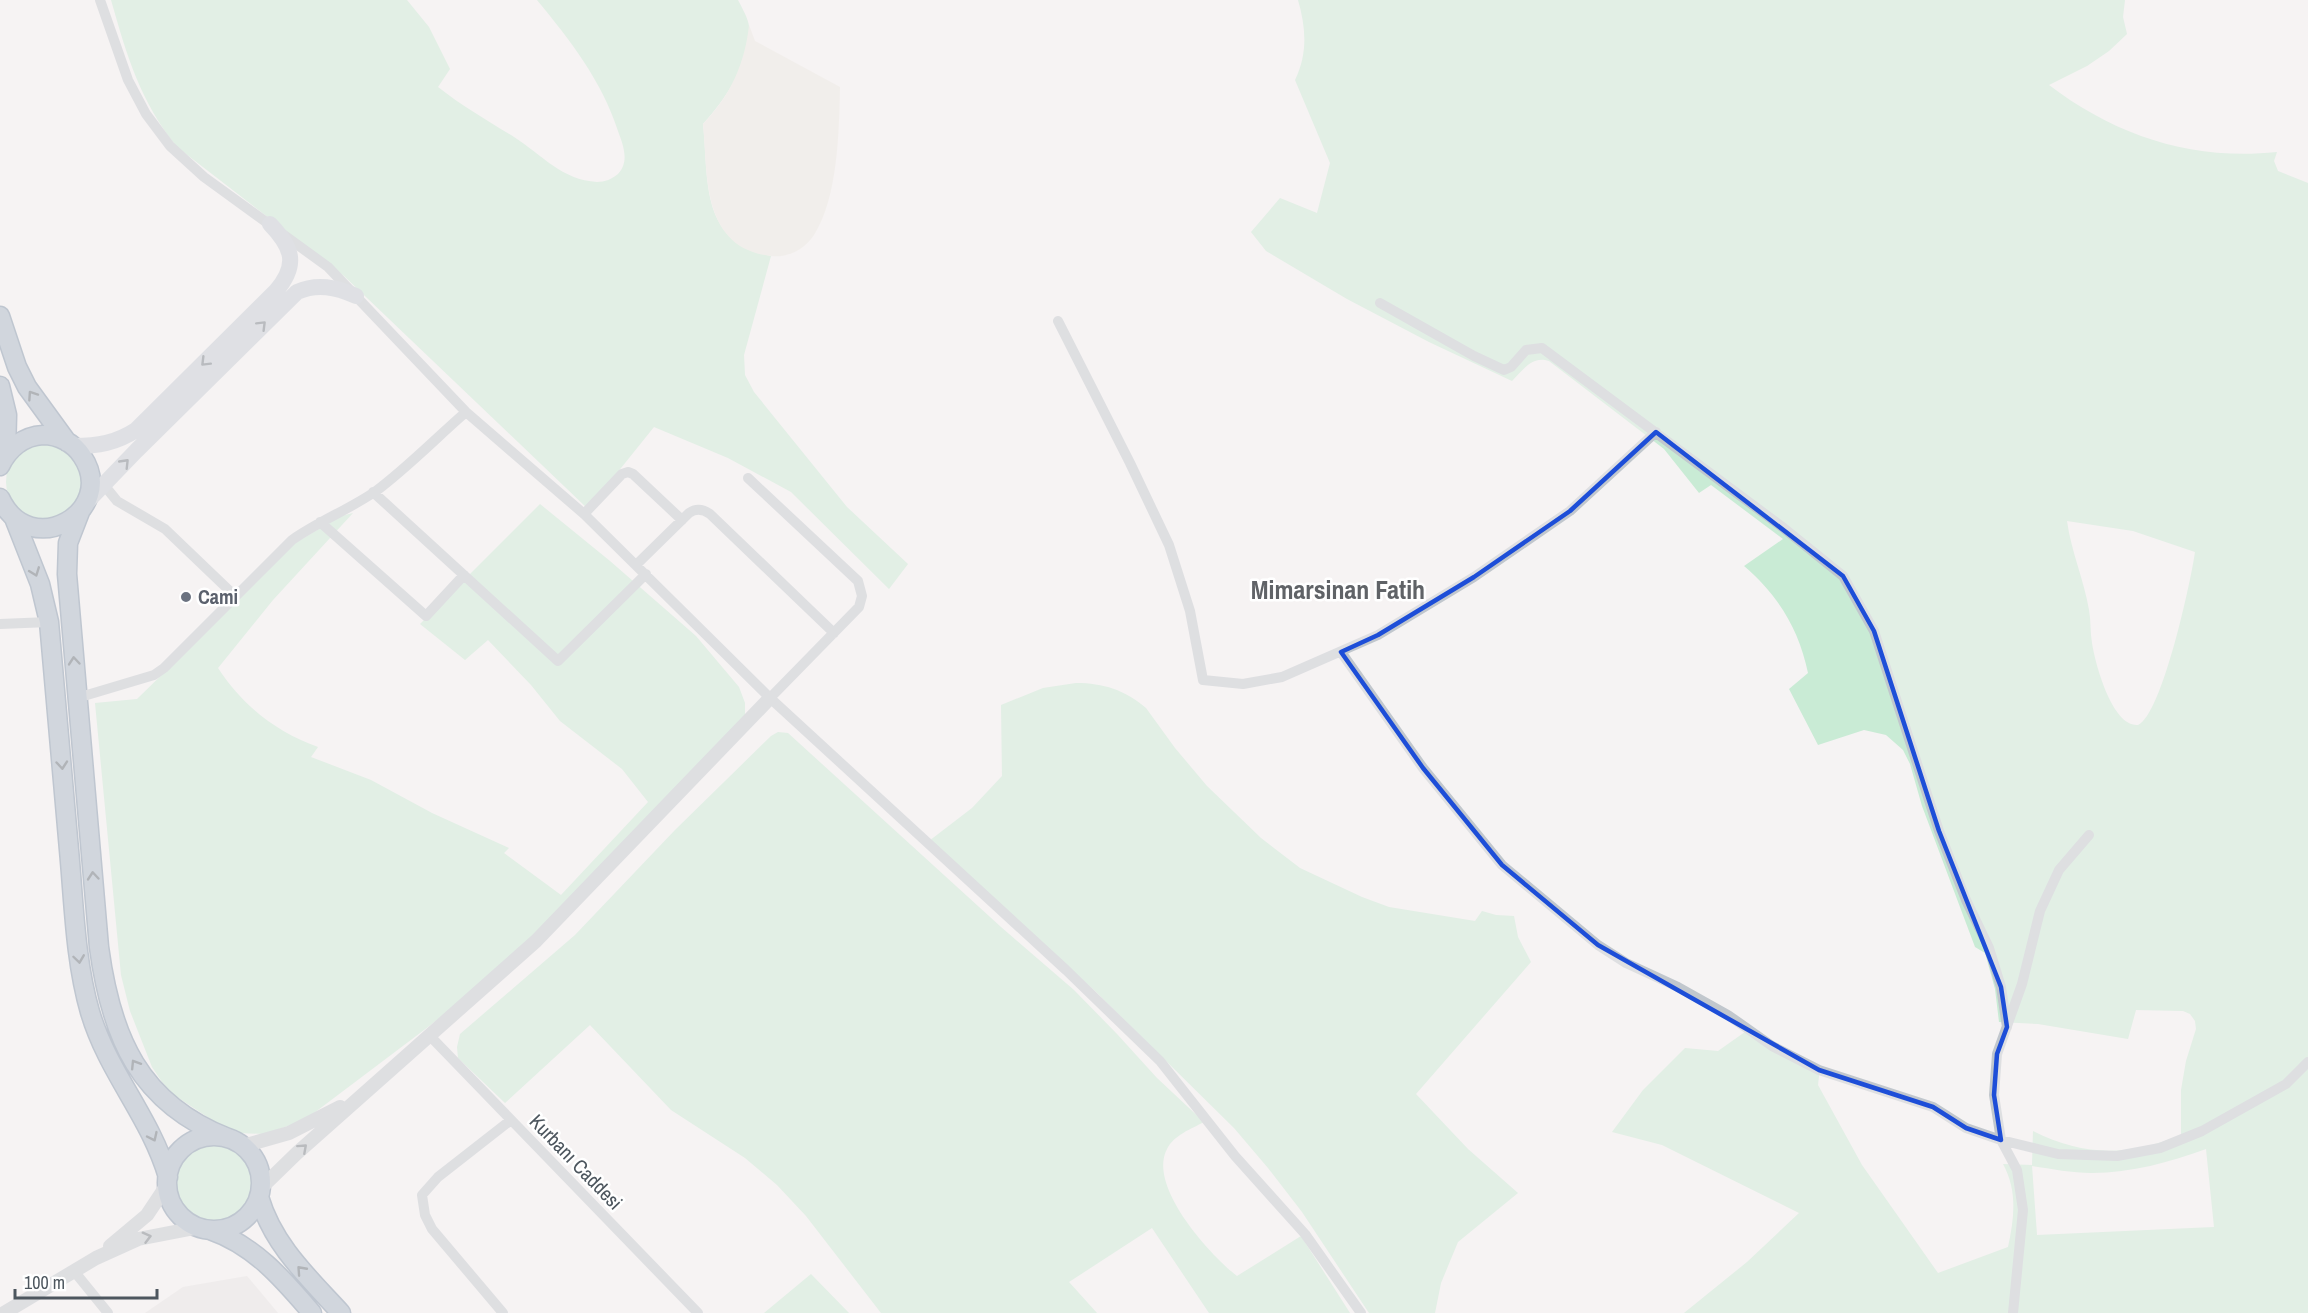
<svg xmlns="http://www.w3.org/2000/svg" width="2308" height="1313" viewBox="0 0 2308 1313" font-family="'Archivo Narrow',sans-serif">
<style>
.education{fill:#e6e4e4}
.green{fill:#c9ebd5;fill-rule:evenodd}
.sand{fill:#ece9e2}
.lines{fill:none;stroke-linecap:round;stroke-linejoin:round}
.trunk-casing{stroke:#7d91a6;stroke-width:21}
.minor{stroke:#c1c7cd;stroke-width:10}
.tertiary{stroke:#c1c7cd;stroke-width:14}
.secondary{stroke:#c3cbd3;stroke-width:16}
.trunk{stroke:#a4b4c4;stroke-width:18}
.oneway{stroke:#707981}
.oneway2{stroke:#5e6972}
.oneway3{stroke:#70787f}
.marked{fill:none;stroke:#1d4ed8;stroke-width:4.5;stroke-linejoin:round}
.worship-dot{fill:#6b7280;stroke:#fff;stroke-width:2}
.labels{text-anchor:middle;stroke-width:5;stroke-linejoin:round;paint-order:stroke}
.worship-label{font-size:20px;font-weight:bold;fill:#5b616d;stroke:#fff;text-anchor:start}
.street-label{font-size:20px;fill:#4d565e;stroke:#fff}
.district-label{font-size:26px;font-weight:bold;fill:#606367;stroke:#fff}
</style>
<rect width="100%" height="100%" fill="#f5f3f3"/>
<path class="education" d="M247,1276l31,37h-133l38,-26z"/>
<path class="green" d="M111,0h296l22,27 21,42 -12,18c24,19 50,34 76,50 28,18 48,43 83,45 8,0 15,-3 21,-8 12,-13 5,-29 0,-43 -16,-50 -48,-91 -81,-131h201c4,8 10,18 11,26 2,36 -23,73 -46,98 6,57 -4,117 68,132l-27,99 1,20 9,17 93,115 61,57 -19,25 -98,-97 -63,-34 -74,-31 -66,82 -244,-233 -167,-129c-37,-46 -50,-91 -66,-147z
M1298,0h827l-2,17 4,17 -18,17 -22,15 -38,19c67,51 143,76 228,67l-3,9 4,10 30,12v1130h-624l63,-51 52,-49 -137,-68 -50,-13 31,-42 42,-42 33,3 34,-24 18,13 50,27 -2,18 44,80 76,108 70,-26c6,-28 10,-56 -5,-83l29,1 1,-34c51,26 96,25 148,4v-45l5,-29 10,-32 -1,-8 -5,-7 -7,-3 -47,-1 -8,29 -90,-15 -39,-2 -4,-33 -10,-36 -10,-6 -53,-141 -12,-42 -7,-14 -17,-15 -22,-5 -46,15 -29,-56 19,-16c-9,-44 -30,-78 -64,-107l39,-27 -72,-54 -12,8 -35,-44 -115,-88c-17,-6 -26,9 -37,20l-83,-39 -82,-43 -81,-48 -15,-19 29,-34 37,15 13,-50 -35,-83c13,-27 11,-52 3,-80zM2067,521l66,10 62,21c-4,29 -33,163 -57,173 -26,2 -43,-62 -46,-82 -2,-11 -1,-22 -3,-33 -5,-30 -18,-59 -22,-89zM2206,1149l8,78 -177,8 -5,-69c20,3 40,7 60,7 39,0 78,-11 114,-24z
M6 482a38 38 0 1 1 76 0a38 38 0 1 1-76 0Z
M540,504l70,57 86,75 43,51 6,16v12l-206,218 -72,63 -39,31 -114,86 -23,12 -27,9 -26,-1 -17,-7 -47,-31 -12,-13 -10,-15 -22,-56 -9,-36 -26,-272 42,-4 77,-75 66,-72 61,-36 12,-3 -80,87 -55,68c25,38 58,64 100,79l-7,10 60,23 61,33 77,35 -5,5 57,42 87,-93 -26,-33 -62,-48 -29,-36 -43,-45 -23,20 -45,-36z
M1076,683c27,0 49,7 70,25l29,40 32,38 54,52 39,30 62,29 27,10 86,14 7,-10 14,4 18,1 4,21 13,25 -115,132 52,55 50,44 -60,49 -17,41 -6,30h-66l-67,-101 -34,-44 -34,-40 -139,-137 -166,-150 43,-33 30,-32 -1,-71 42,-17z
M778,732l10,1 213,194 73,63 43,44 40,44 47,44c-13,7 -30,13 -37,27 -20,37 43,106 70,127l64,-40 49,77h-141l-57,-85 -83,54 28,31h-216l-75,-97 -29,-31 -32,-27 -74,-48 -81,-85 -85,78 -47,-45 -1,-11 3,-13 115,-99 100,-105 96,-94z
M174 1183a40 40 0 1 1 80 0a40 40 0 1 1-80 0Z
M811,1274l38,39h-85z"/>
<path class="sand" d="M749,25l6,16 85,46c-1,44 -2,110 -26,148 -9,14 -26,23 -43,21 -70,-8 -63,-81 -68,-132 27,-28 42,-60 46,-99z"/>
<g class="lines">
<defs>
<path id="trunk" d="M0,316l17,51 10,20 40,55
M0,386l7,29 -1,39
M0,466c8,-17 23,-30 43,-31 15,0 31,8 39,21 37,55 -52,107 -82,42
M80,512l-12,31 -1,31 32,373c12,90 40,156 129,191
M14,518l26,66 9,38c7,76 14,152 20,228 5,54 6,110 21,162 18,61 60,104 78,165
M167 1183a47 47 0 1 1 94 0a47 47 0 1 1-94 0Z
M259,1197c14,48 49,80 82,116
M210,1230c44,15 73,49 102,83"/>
</defs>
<use href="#trunk" class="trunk-casing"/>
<path class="minor" d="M100,0l28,80 18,34 24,32 34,31 124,90 138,145 118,102 186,184 296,272 94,91 75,95 70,78 56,79
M1380,303l94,53 30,14 7,-3 15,-17 16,-2 239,178 62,50 31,55 65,200 27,69 23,48 12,39 6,40
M1058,321l72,142 39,82 21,66 13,69 40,4 39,-7 96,-42 96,-58 96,-66 86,-79
M748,478l110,103 4,15 -3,11 -89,91
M104,485l13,16 48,28 70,67
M373,492l185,169 88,-87
M584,514l38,-40 6,-2 5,2 49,46
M320,522l106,94 38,-41
M637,564l52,-51c7,-5 14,-4 21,1l124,119
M0,624l49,-2
M1341,652l82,116 79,97 96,80 28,18 52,24 50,28 44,31 47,24 114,37 33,21 35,12 57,14 59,2 43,-8 42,-17 84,-47 22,-22
M77,698l77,-23 10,-7 128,-128c27,-19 58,-31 84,-49 32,-24 60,-53 90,-79
M429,1035l269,278
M74,1271l34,42
M503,1313l-71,-84 -7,-14 -3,-20 16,-18 73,-57
M2013,1313l10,-103 -6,-40 -16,-30 -7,-45 3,-41 25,-70 18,-73 19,-41 30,-35"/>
<path class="tertiary" d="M243,1146l46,-13 51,-26
M261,1188l36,-35 239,-212 234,-243
M110,1246l37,-31 20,-30
M4,1313l92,-55 42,-19 62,-12"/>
<path class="secondary" d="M74,446c24,0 42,-3 62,-16l140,-139c23,-27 16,-44 -6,-67
M84,505l52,-54 161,-159c20,-9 39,-5 59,4"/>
<use href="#trunk" class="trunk"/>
</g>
<defs><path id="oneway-chevron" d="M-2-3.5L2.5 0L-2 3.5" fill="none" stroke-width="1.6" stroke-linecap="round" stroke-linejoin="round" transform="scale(1.5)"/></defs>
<g class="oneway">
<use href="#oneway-chevron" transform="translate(262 325) rotate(-45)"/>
<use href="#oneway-chevron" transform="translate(205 362) rotate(135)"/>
<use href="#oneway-chevron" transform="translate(125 463) rotate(-46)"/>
</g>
<g class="oneway2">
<use href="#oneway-chevron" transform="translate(32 395) rotate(-124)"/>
<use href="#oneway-chevron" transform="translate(35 572) rotate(69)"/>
<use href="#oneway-chevron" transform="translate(74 661) rotate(-95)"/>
<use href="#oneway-chevron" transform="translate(62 765) rotate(85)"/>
<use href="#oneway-chevron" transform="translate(93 876) rotate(-95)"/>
<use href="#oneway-chevron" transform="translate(79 959) rotate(82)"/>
<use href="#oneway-chevron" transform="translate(135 1064) rotate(-122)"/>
<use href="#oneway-chevron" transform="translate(153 1137) rotate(65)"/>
<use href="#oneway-chevron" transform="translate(301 1270) rotate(-132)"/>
</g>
<g class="oneway3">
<use href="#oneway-chevron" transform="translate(303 1148) rotate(-42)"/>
<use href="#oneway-chevron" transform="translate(147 1237) rotate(-15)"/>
</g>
<path d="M0 0H2308V1313H0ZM1656,432l187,144 31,55 65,200 62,156 6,40 -10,27 -3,41 7,45 -35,-12 -33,-21 -114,-37 -221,-125 -96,-80 -79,-97 -82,-116 37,-17 96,-58 96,-66z" fill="#f5f3f3" fill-opacity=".55" fill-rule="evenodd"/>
<path class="marked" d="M1656,432l187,144 31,55 65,200 62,156 6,40 -10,27 -3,41 7,45 -35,-12 -33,-21 -114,-37 -221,-125 -96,-80 -79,-97 -82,-116 37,-17 96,-58 96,-66z"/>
<circle class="worship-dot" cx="186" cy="597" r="6"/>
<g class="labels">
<g class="worship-label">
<text x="198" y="604">Cami</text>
</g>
<g class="street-label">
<text transform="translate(576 1162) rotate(46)" y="7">Kurbanı Caddesi</text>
</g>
<g class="district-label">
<text x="1338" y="599">Mimarsinan Fatih</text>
</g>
</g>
<path d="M15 1289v9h142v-9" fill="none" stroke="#4d565e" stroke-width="3"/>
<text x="24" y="1289" font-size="18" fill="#4d565e" stroke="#ffffff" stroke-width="4.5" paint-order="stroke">100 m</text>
</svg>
